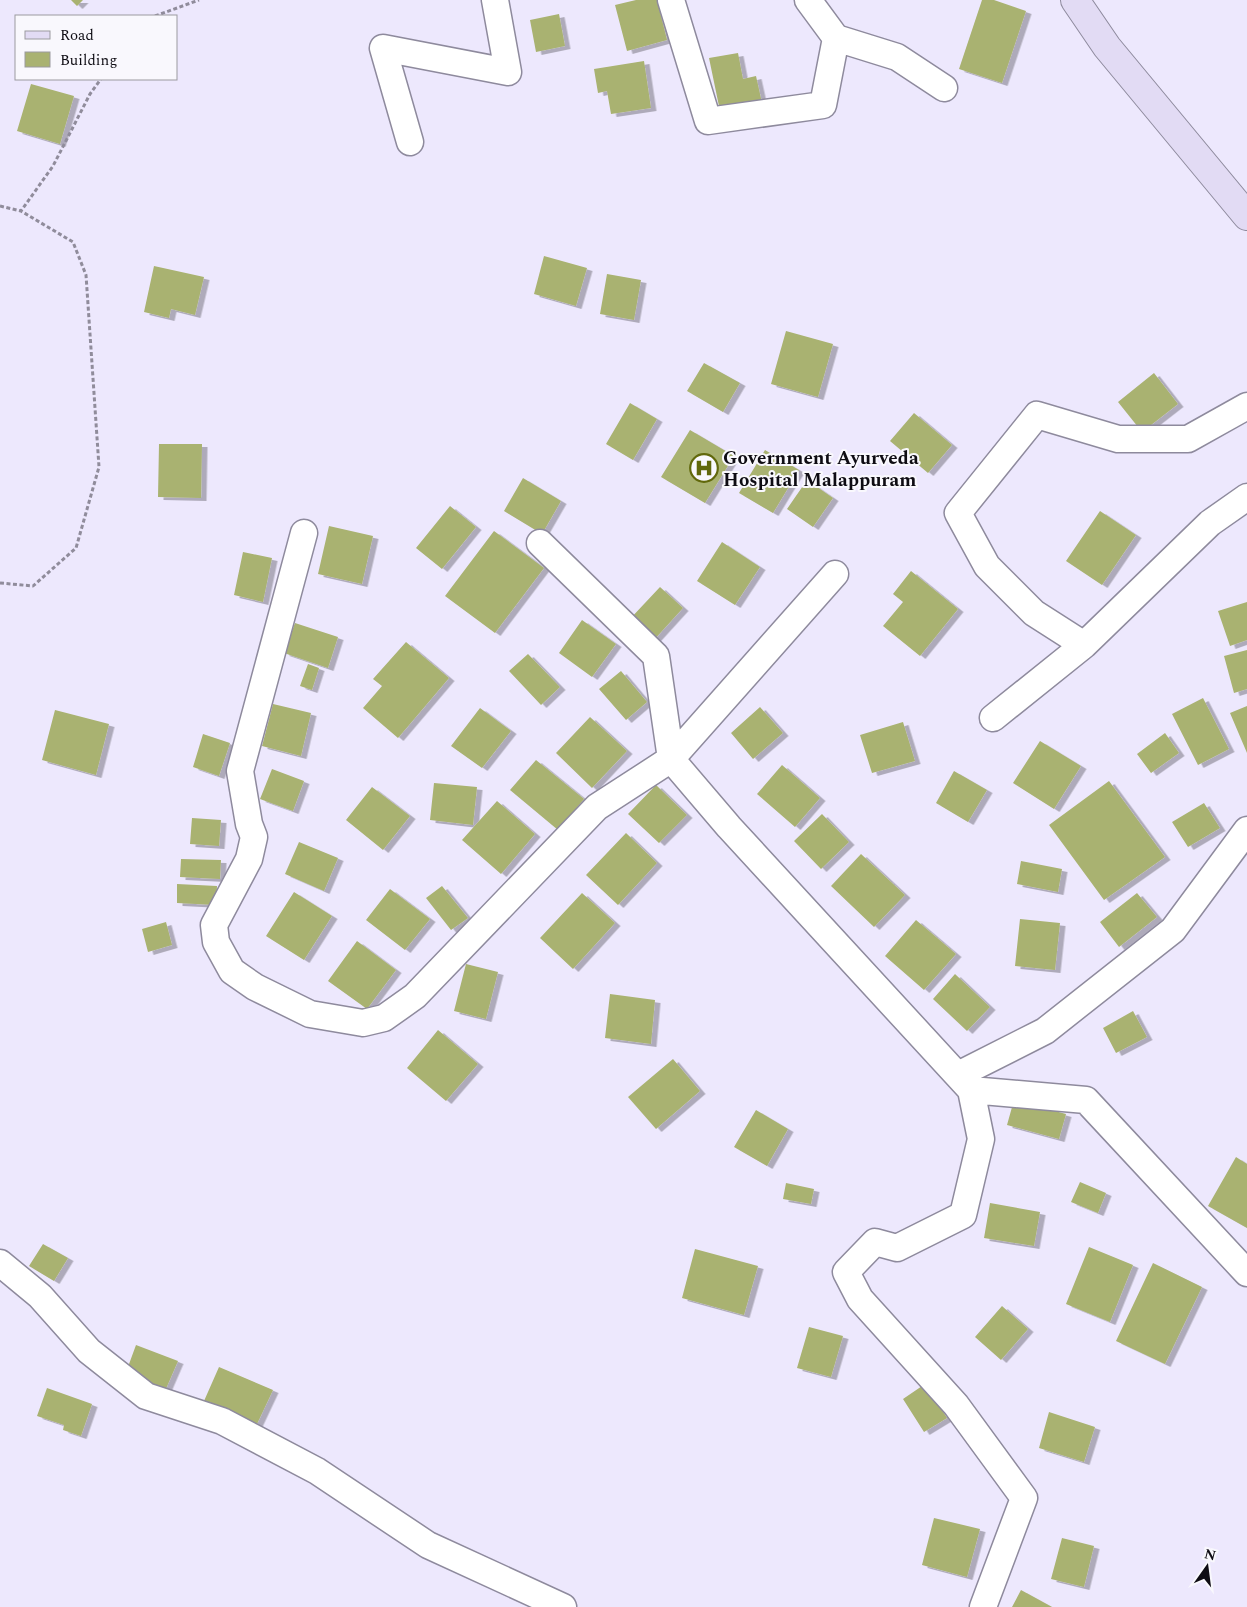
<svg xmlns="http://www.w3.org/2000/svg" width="1247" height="1607" viewBox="0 0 1247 1607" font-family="Spectral,serif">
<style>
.building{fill:#a9b271;filter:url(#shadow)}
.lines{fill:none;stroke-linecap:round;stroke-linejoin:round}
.street-casing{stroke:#8e8a9d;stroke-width:29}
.secondary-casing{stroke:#8e8a9d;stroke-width:30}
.path{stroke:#908c9b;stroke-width:3;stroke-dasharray:4 2.5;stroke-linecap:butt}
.street{stroke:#fff;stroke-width:26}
.secondary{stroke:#e2dbf4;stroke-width:28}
.labels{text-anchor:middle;stroke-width:4;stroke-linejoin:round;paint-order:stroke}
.poi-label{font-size:19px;font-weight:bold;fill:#0e0c13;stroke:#f9f8fd;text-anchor:start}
</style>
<defs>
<filter id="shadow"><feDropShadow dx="5.5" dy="3" stdDeviation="0" flood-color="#0004"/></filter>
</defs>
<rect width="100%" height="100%" fill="#ede8fd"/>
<path class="building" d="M71,0h12l-6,6z
M636,0h21l10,40 -40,11 -12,-46z
M982,0h12l32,11 -24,72 -43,-14z
M559,14l6,32 -29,6 -6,-32z
M738,53l5,26 13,-3 6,27 -42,8 -11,-53z
M644,61l7,47 -40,6 -4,-23 -9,2 -4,-24z
M31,84l43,12 -14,48 -43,-13z
M544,256l43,12 -11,38 -42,-12z
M154,266l50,11 -9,38 -24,-6 -2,9 -25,-6z
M607,274l34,6 -7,40 -34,-6z
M786,331l47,13 -15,53 -47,-13z
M704,363l36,20 -17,29 -36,-21z
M1154,373l24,31 -36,28 -24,-30z
M630,403l27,16 -24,41 -27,-16z
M914,413l38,32 -24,28 -38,-32z
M690,430l44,26 -29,47 -44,-26z
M159,444h43l-1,54 -43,-1z
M765,450l34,20 -26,43 -34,-20z
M523,478l38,23 -19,33 -38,-23z
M807,480l26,18 -20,29 -26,-18z
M450,506l26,21 -34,42 -26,-21z
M1100,511l36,24 -34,50 -36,-24z
M329,526l44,10 -11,48 -44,-10z
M494,531l50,37 -49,65 -50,-37z
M722,542l38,25 -25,38 -38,-24z
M243,552l29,6 -9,44 -29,-7z
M911,571l47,38 -38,47 -37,-30 20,-24 -10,-8z
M660,587l23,21 -31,34 -23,-22z
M1247,602v38l-17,6 -12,-35z
M582,620l34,24 -24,33 -33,-24z
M295,623l43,14 -10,31 -44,-15z
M406,642l43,36 -51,60 -35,-30 19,-22 -9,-7z
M1247,650v39l-13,4 -10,-37z
M528,654l32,33 -19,18 -32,-34z
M308,664l11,4 -7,22 -12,-4z
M621,671l26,31 -21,18 -27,-31z
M1203,698l26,51 -31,16 -26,-51z
M273,704l38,9 -10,43 -39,-10z
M1247,706v47l-17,-40z
M760,707l23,26 -30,26 -22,-26z
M480,708l31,23 -29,37 -31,-22z
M55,710l54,14 -13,51 -54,-15z
M590,717l37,34 -35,37 -36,-35z
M903,722l12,39 -43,12 -12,-38z
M1165,733l14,20 -28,20 -14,-19z
M203,734l27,9 -11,33 -26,-9z
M1040,741l41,25 -27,43 -41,-26z
M536,760l48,39 -26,31 -48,-40z
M782,765l38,33 -25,29 -38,-33z
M272,769l32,12 -11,30 -33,-12z
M954,771l33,19 -19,32 -32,-19z
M1109,781l56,76 -61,43 -55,-75z
M434,783l43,4 -4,38 -43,-5z
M656,785l31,30 -28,28 -31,-29z
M372,787l38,29 -27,34 -37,-30z
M497,801l38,33 -34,40 -39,-34z
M1204,803l16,25 -32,19 -16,-25z
M822,814l27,28 -28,27 -27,-28z
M192,818l29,2 -2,26 -29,-2z
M626,833l31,30 -39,42 -32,-30z
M299,842l39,16 -14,33 -39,-17z
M861,854l44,41 -31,32 -43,-41z
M181,859l40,1 -1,19 -40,-2z
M1021,861l41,8 -4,23 -41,-8z
M177,884l40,2 -1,19 -39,-2z
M442,886l26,32 -17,12 -25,-32z
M390,889l40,30 -25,31 -39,-30z
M294,892l38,24 -28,44 -38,-24z
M582,893l33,30 -42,46 -33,-31z
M1137,893l20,24 -38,30 -19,-25z
M1020,919l40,4 -5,47 -40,-4z
M916,920l40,34 -32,36 -39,-34z
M166,922l6,23 -24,7 -6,-23z
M357,941l39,29 -29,39 -39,-28z
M466,964l32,8 -12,47 -32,-8z
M955,974l35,33 -23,24 -34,-32z
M610,994l45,6 -4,44 -46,-6z
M1133,1011l14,26 -31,16 -13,-25z
M438,1030l40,34 -32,37 -39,-33z
M673,1059l27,32 -44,38 -28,-32z
M1014,1100l52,14 -7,25 -52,-14z
M756,1110l32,19 -21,37 -33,-19z
M1236,1157l11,7v64l-39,-22z
M1080,1182l26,11 -8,20 -27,-11z
M786,1183l28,6 -3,15 -28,-5z
M990,1203l50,9 -6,34 -50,-8z
M43,1244l25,14 -14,23 -25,-15z
M1089,1247l44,18 -23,57 -44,-18z
M695,1249l63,17 -14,49 -62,-17z
M1153,1263l49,24 -37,77 -49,-23z
M1002,1306l26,23 -27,31 -26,-23z
M809,1327l34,9 -12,41 -34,-9z
M136,1345l42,16 -13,30 -40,-16z
M219,1367l54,23 -16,34 -53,-23z
M925,1384l22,34 -23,14 -21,-33z
M47,1388l45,16 -11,32 -18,-6 1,-5 -27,-9z
M1049,1412l46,15 -11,35 -45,-14z
M934,1518l46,11 -13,48 -45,-12z
M1062,1538l32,8 -10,41 -33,-8z
M1021,1590l31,17h-40z"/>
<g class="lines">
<defs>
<path id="street" d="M671,0l37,121 115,-16 13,-67 -28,-38
M836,38l61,19 47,31
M410,142l-27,-94 125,24 -13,-72
M1247,406l-59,33h-70l-81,-24 -79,98 29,53 47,47 50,32 126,-122 37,-26
M304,533l-64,238 9,53 5,13 -5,22 -35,66 2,17 16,29 23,16 55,27 53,9 21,-5 31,-22 182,-189 74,-48 58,68 242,263 10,49 -18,76 -66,33 -22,-6 -29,30 14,27 96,106 68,93 -41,109
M540,543l116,113 15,103
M993,718l91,-73
M671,759l164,-185
M958,1075l87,-44 128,-101 74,-100
M971,1090l115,10 161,173
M0,1263l40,33 49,55 57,45 76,25 95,50 111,74 135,62"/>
<path id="secondary" d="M1075,0l32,47 140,169"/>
</defs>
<use href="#street" class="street-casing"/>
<use href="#secondary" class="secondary-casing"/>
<path class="path" d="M155,16l44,-16
M0,206l21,5 32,-45 37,-72 11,-15
M0,583l33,3 43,-38 23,-81 -13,-192 -13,-33 -52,-31"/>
<use href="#street" class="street"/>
<use href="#secondary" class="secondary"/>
</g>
<defs>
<symbol id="hospital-ring" viewBox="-11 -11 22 22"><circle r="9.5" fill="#f9f8fd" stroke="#61680b" stroke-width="1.5"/><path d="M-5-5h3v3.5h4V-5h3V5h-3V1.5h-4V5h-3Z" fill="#61680b"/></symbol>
</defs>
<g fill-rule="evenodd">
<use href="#hospital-ring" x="688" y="452" width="32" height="32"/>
</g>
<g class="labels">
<g class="poi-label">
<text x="723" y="464">Government Ayurveda<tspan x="723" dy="22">Hospital Malappuram</tspan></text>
</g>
</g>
<rect x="15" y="15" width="162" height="65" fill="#f9f8fd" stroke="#9b9a9f"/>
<rect x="25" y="31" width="25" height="8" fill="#e2dbf4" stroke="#9b9a9f"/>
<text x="60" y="40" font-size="15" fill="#0e0c13">Road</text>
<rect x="25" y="52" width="25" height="15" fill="#a9b271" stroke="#9b9a9f"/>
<text x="60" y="65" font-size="15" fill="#0e0c13">Building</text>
<g transform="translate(1207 1567) rotate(14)" stroke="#f9f8fd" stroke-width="4" paint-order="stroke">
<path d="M0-4L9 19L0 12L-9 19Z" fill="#0e0c13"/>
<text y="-8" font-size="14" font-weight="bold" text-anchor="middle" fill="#0e0c13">N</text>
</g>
</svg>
